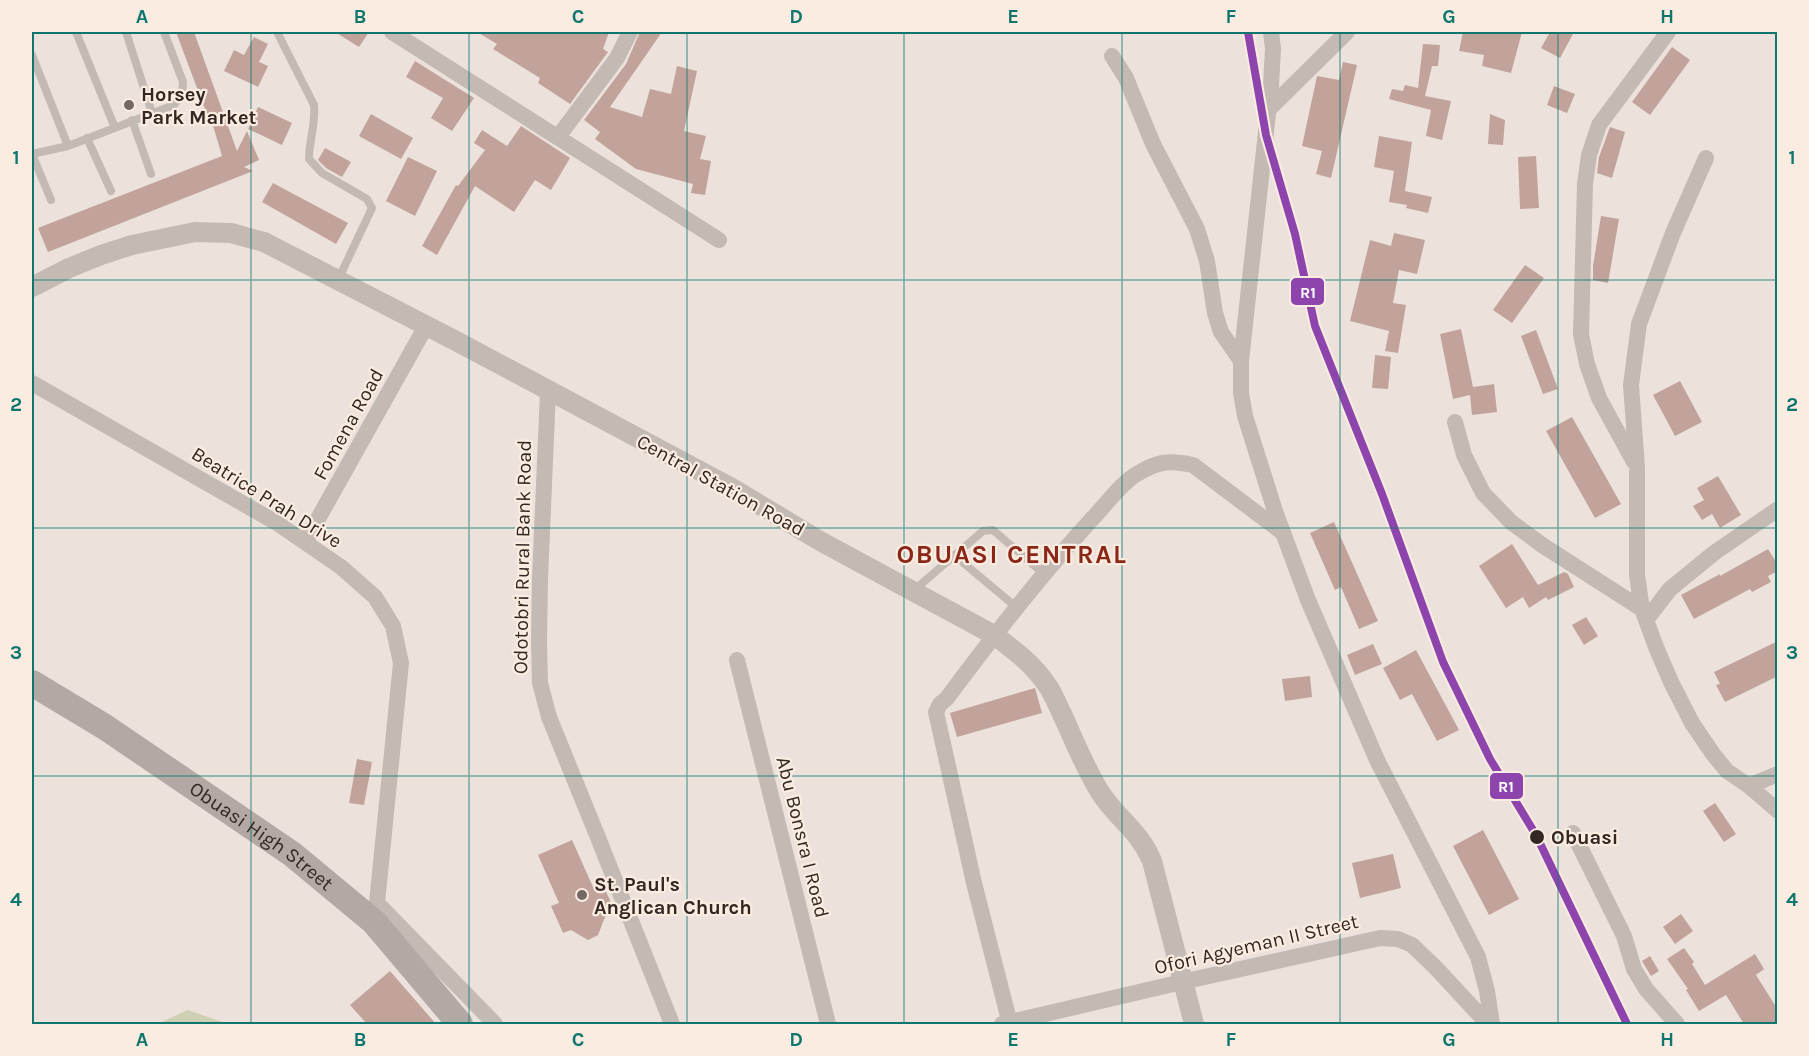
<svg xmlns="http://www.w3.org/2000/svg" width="1809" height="1056" viewBox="0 0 1809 1056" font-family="Karla,sans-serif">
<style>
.green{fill:#cfd0b3}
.building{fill:#c1a39b}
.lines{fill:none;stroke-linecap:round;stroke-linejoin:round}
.service{stroke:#c4bab4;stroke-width:8}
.minor{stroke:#c4bab4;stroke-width:16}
.tertiary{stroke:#c4bab4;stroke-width:20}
.primary{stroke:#b3a9a4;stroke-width:26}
.rail-1-casing{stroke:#faece0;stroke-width:12}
.rail-1{stroke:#8e44ad;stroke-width:8}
.grid{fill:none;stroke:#0f766e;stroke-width:1.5;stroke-opacity:0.55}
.poi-dot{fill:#746863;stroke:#faece0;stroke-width:2}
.stop-dot{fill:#342723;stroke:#faece0;stroke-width:2}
.labels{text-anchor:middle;stroke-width:4.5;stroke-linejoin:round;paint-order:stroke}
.poi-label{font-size:20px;font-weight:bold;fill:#342723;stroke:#faece0;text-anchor:start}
.street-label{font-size:20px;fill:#342723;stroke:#faece0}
.stop-label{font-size:20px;font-weight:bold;fill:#342723;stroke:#faece0;text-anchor:start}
.district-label{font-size:26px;font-weight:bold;letter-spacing:1.5px;fill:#8a2716;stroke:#faece0}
.line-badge{stroke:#faece0;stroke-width:2}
.badge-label{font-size:16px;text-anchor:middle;font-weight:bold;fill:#fff}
.neatline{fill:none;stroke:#0f766e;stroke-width:2}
.grid-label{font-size:20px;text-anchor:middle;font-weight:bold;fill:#0f766e}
</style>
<rect width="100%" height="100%" fill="#ece2db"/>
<path class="green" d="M188,1010l40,14h-71z"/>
<path class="building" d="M176,32h18l43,119 10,-20 12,29 -15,7 9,4 -205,81 -10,-24 184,-72 -11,-37 -2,1z
M335,32h34l-10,15z
M477,32h132l-6,17 5,3 -38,52 -32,-21 2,-5 -47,-29 4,-5z
M640,32h22l-52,75 32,10 8,-28 21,5 6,-28 20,5 -13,60 22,5 -6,23 11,2 -6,34 -14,-2 2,-9 -57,-15 -41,-30 5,-7 -16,-12 42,-56z
M1463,32h59l-11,41 -29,-7 2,-11 -25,-4z
M1550,32h24l-14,26 -19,-10z
M254,37l14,7 -9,18 9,4 -10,21 -34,-16 10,-21 10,5z
M1423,44l17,1 -2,21h-6l-7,30 26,5 -9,39 -16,-4 5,-26 -42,-11 3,-10 11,2 2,-6 13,3z
M1672,47l18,13 -40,55 -18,-13z
M415,61l59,37 -22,33 -21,-13 12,-20 -37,-21z
M1343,62l14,3 -26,113 -15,-4 6,-23 -20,-5 15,-70 22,4z
M1554,86l21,8 -8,19 -20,-8z
M258,107l34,16 -10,22 -34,-16z
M371,114l42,24 -12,21 -42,-23z
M1490,114l15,6 -2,25 -15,-1z
M521,126l49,32 -19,32 -16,-10 -21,32 -39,-26 -38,69 -15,-9 34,-61 2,1 27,-36 -11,-7 8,-13 25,16z
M1610,127l15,5 -13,46 -15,-5 2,-16z
M1379,136l33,6 -7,49 27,6 -4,16 -22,-5 1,-3 -18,-3 5,-31 -20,-4z
M325,148l26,14 -9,15 -16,-9 -8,-8z
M1536,156l3,52 -19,1 -2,-52z
M408,157l29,14 -22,45 -29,-15z
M273,183l75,40 -12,21 -74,-42z
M1601,216l18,3 -11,64 -15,-3v-14z
M1394,233l31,7 -8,34 -18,-4 -6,33 13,2 -8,48 -13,-2 4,-20 -39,-10 20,-81 21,6z
M1525,265l19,13 -32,45 -19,-13z
M1461,329l12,58 21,-3 3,28 -25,3 -2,-20 -17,4 -13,-65z
M1536,330l22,59 -15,5 -22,-58z
M1375,355l16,2 -3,32 -16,-1z
M1680,381l22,41 -27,14 -22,-41z
M1572,417l49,87 -26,14 -49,-87z
M1718,476l23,39 -21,13 -8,-14 -10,6 -9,-14 11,-6 -7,-12z
M1334,522l44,99 -19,8 -18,-42 -6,3 -25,-57z
M1512,544l26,41 26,-13 4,2 6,13 -26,13 -2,-3 -17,11 -6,-11 -17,11 -27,-42z
M1768,549l10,16v6l-10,5 3,6 -19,10 -2,-3 -56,30 -13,-24 39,-21v2z
M1586,617l12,19 -14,9 -12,-20z
M1778,641v35l-53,26 -9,-17 4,-1 -6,-12z
M1373,644l9,20 -27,11 -8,-20z
M1416,650l43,80 -22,11 -25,-47 -12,6 -17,-32z
M1310,676l2,21 -27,4 -3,-22z
M1035,688l7,25 -85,24 -7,-24z
M357,759l15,3 -8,43 -15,-2z
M1715,803l21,31 -12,8 -21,-31z
M1483,830l36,69 -30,16 -36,-69z
M572,840l21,47 9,-4 12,26 -9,8 -7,18 -10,5 -17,-10 -8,3 -12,-27 8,-3 -21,-48z
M1393,854l8,34 -41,10 -8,-35z
M1681,914l12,17 -18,13 -12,-17z
M1684,948l10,14 -2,2 13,21 50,-31 9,15 -8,6 22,35v14h-34l-18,-29 -27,16 -13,-21 2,-1 -21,-30z
M1650,956l9,15 -8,5 -9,-15z
M390,971l33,38 13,15h-69l-17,-19z"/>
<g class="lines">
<path class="service" d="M76,32l39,96
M126,32l26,81
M277,32l37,73c2,19 -5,35 -5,54l13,14 45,26 5,9 -34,72
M32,55l36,91
M132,120l19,54
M87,138l24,53
M32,154l36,-8 106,-41 8,-10 1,-13 -19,-50
M32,154l19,46
M954,555l62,52
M913,591l70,-60 10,-1 51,44"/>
<path class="minor" d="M392,32l327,208
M1271,32l2,17 -2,37 -30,275v32l4,23 30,95 33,89 69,160 101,197 9,34 5,33
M1112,56l14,22 27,66 44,85 10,32 8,52 6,19 20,29
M1269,109l78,-77
M558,137l59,-79 13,-26
M1706,158l-33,75 -34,91 -8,61 6,82v108l5,34 14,38 15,35 21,41 21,31 14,17 22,15 29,25
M32,383l245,140 64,44 34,30 18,29 8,37 -24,240 -3,19
M548,391l-8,188 -1,63 1,41 9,34 50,123 73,184
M1455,422l9,33 19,38 28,29 31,23 100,64
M1634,462l-35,-64 -12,-34 -6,-30 4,-150 4,-29 10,-30 69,-93
M305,542l121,-216
M1646,620l24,-31 44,-36 64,-44
M737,660l91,364
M1749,786l29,-12
M1573,833l51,103 10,33 12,20 31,35
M377,903l118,121
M1002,1024l180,-42 198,-44 18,1 14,6 23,22 53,57
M1010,1024l-36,-141 -38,-171 4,-8 7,-6c46,-62 93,-122 145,-179 12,-12 30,-37 45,-45 21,-13 32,-14 56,-9l89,67"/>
<path class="tertiary" d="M32,287l37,-19 32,-13 31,-10 63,-13 36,1 33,9 192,99 276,147 88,53 174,94c20,15 39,29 53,50 6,8 10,19 15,29 12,26 23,54 38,78 17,27 39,38 52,69l42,163"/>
<path class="primary" id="s1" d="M32,683l73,44 187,127 82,68 86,102"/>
<defs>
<path id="rail-1" d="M1248,32l18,103 29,99 20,92 67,168 61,168 47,97 46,76 91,189"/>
</defs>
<use href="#rail-1" class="rail-1-casing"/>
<use href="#rail-1" class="rail-1"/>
</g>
<path class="grid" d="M251,32v992M469,32v992M687,32v992M904,32v992M1122,32v992M1340,32v992M1558,32v992M32,280h1746M32,528h1746M32,776h1746"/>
<g class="poi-dot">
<circle cx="129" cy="105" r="6"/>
<circle cx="582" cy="895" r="6"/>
</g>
<circle class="stop-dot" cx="1537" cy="837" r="8"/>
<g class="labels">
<g class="poi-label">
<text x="141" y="101">Horsey<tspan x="141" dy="23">Park Market</tspan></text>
<text x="594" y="891">St. Paul's<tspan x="594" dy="23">Anglican Church</tspan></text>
</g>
<g class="street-label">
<text transform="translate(348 424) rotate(-61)" y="7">Fomena Road</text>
<text transform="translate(721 485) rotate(29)" y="7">Central Station Road</text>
<text transform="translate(267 497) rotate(32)" y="7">Beatrice Prah Drive</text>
<text transform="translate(522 557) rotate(-89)" y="7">Odotobri Rural Bank Road</text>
<text dy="7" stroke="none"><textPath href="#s1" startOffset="276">Obuasi High Street</textPath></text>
<text transform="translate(803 837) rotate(76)" y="7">Abu Bonsra I Road</text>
<text transform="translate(1256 944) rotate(-13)" y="7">Ofori Agyeman II Street</text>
</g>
<g class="stop-label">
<text x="1551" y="844">Obuasi</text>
</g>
<g class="district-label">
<text x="1012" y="563">OBUASI CENTRAL</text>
</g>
</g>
<g class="line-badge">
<rect x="1290" y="277" width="35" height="29" rx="6" fill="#8e44ad"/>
<rect x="1489" y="772" width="35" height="28" rx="6" fill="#8e44ad"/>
</g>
<g class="badge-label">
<text x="1308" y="298">R1</text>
<text x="1506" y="792">R1</text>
</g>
<rect width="1809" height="1056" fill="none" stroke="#faece0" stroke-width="66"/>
<rect x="33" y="33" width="1743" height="990" class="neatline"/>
<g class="grid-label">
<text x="142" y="23">A</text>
<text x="360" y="23">B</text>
<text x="578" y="23">C</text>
<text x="796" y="23">D</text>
<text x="1013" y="23">E</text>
<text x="1231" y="23">F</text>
<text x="1449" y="23">G</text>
<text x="1667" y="23">H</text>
<text x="16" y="164">1</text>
<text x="1792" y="164">1</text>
<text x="16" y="411">2</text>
<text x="1792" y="411">2</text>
<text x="16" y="659">3</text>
<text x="1792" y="659">3</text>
<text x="16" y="906">4</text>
<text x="1792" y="906">4</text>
<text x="142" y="1046">A</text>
<text x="360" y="1046">B</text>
<text x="578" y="1046">C</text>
<text x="796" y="1046">D</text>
<text x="1013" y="1046">E</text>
<text x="1231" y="1046">F</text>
<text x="1449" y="1046">G</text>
<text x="1667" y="1046">H</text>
</g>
</svg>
